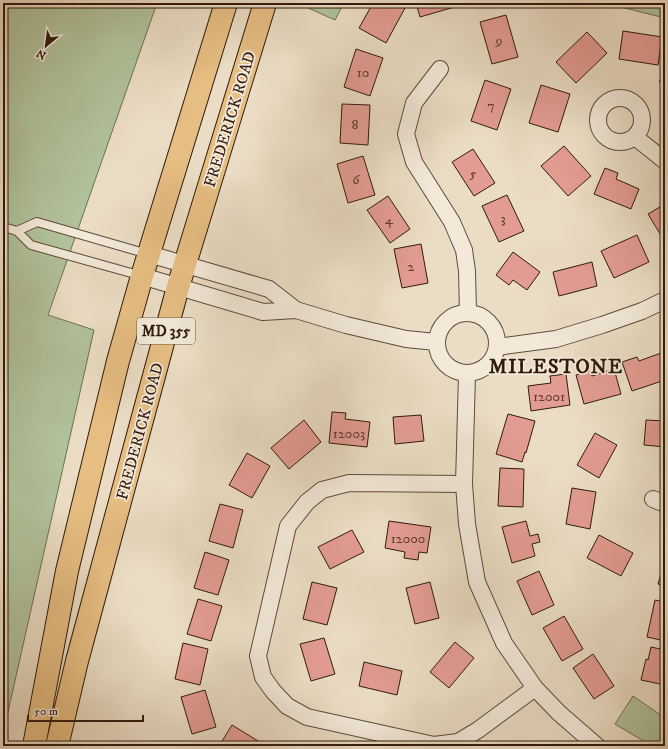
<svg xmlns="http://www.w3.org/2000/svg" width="668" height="749" viewBox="0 0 668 749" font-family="'IM FELL DW Pica',serif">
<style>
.green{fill:#b1c29a;stroke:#706e54}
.building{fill:#e39c92;stroke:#30190d}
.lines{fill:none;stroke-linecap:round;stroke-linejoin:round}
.lane-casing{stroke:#5f4a3b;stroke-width:10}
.street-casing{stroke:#5f4a3b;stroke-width:18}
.primary-casing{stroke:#30190d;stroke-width:24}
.lane{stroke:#f2e9d9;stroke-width:8}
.street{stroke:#f2e9d9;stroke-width:16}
.primary{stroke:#e6be82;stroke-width:22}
.labels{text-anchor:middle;stroke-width:3.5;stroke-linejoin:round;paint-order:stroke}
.number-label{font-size:14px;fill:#5d3a2e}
.shield{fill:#f2e9d9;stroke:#6a574a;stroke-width:1}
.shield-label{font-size:15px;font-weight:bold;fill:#30190d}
.street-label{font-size:16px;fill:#30190d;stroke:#f2e9d9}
.district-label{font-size:20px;font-weight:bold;letter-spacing:1px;fill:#30190d;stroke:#f2e9d9}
</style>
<rect width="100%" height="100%" fill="#ebddc5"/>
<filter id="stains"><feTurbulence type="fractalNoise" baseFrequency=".005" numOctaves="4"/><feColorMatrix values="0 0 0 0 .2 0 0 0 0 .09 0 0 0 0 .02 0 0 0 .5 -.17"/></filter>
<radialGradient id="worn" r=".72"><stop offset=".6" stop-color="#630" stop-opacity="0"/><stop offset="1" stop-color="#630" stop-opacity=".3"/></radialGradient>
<path class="green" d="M3,3h154l-109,312 46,15 -91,404z
M297,3h47l-9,17z
M605,3h60v15z
M633,696l32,22v18l-8,10h-5l-37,-22z"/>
<path class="building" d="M373,3h23l9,5 -19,35 -27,-15z
M416,3h41l1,3 -38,11z
M506,15l12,42 -26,7 -12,-42z
M623,31l39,6 -4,28 -39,-6z
M587,32l20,21 -31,30 -20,-21z
M356,49l27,9 -13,38 -26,-9z
M665,74v13l-6,-6z
M485,80l26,9 -14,41 -26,-9z
M541,85l29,9 -12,38 -29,-9z
M342,104l28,1 -2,40 -28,-2z
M564,146l27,30 -23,20 -27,-30z
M473,149l22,34 -21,13 -22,-34z
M363,156l12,39 -27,8 -11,-39z
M605,168l13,5 -2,6 23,10 -8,20 -37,-15z
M507,195l17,36 -25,11 -17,-36z
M388,196l22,33 -20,14 -23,-33z
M665,204v38l-17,-28z
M637,235l12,27 -35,16 -13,-27z
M421,244l7,39 -26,5 -8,-39z
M513,252l27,20 -13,18 -14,-10 -4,5 -13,-10z
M592,262l5,24 -38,10 -6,-24z
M661,353l4,11v16l-33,11 -10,-29 15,-5 2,4z
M614,369l7,25 -37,10 -8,-29 14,-4 2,5z
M566,374l4,31 -39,6 -3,-25 23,-3 -1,-7z
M332,412l14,1 -1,6 25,3 -3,25 -38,-4z
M508,414l27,7 -9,32 -1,-1 -3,10 -26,-8z
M421,415l3,26 -29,3 -2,-27z
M304,420l17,22 -32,27 -18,-21z
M646,420l19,1v26l-21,-2z
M595,433l22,12 -18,33 -22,-13z
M247,453l23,13 -18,32 -23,-13z
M500,468l24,1 -1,38 -25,-1z
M572,488l24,4 -6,37 -24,-5z
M220,504l23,6 -10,38 -24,-7z
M389,521l42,6 -4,26 -8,-1 -1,8 -14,-2 1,-6 -20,-4z
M526,521l4,15 8,-2 2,8 -8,2 3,12 -23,7 -10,-36z
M352,530l12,22 -34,17 -12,-22z
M599,535l34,18 -12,23 -34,-18z
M205,552l24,8 -11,35 -24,-7z
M665,560v26l-7,-2z
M539,571l15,34 -22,10 -15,-34z
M312,582l25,6 -10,37 -24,-6z
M430,582l9,36 -24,6 -9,-36z
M198,599l24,7 -11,35 -24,-7z
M655,600l10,2v39l-18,-4z
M564,616l19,33 -21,12 -19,-33z
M324,638l11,36 -24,7 -11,-37z
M455,642l19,16 -25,30 -19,-16z
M183,643l25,6 -8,36 -25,-6z
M651,647l14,3v35l-24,-5 5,-21 2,1z
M593,654l21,32 -20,13 -21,-31z
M364,662l38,9 -5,24 -38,-9z
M205,690l11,37 -24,7 -11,-37z
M232,725l31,19 -2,2h-42z"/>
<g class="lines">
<defs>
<path id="lane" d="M3,227l14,4 14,14 111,31
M17,231l20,-9 111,32"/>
<path id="street" d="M440,69l-26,34 -8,31 8,28 38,60 12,28 3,21 1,42
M598 120a22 22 0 1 1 44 0a22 22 0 1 1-44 0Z
M635,137l30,24
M149,254l120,35 27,21
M142,276l121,36 33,-2 50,15 60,14 30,3
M437 343a30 30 0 1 1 60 0a30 30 0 1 1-60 0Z
M497,347l59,-8 46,-14 40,-14 23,-11
M467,374l-3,110 3,40 10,58 27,61 31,45 24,25 38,33
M464,484l-115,-1 -27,7 -15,12 -19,24 -30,130 5,21 10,14 14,15 20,11 127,28 24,-3 20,-12 57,-42
M653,499l12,5"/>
<path id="primary" d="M34,746l33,-175 51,-210 24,-85 84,-273
M57,746l20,-85 101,-374 87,-284"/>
</defs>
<use href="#lane" class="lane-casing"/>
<use href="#street" class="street-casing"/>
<use href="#primary" class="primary-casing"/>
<use href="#lane" class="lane"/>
<use href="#street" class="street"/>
<use href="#primary" class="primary"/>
</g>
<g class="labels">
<g class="number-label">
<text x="499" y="45">9</text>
<text x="363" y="77">10</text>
<text x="491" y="110">7</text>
<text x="355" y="129">8</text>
<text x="473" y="178">5</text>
<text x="356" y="184">6</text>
<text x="503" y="223">3</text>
<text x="389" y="224">4</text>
<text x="411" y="271">2</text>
<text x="549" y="401">12001</text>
<text x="349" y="438">12003</text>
<text x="408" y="543">12000</text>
</g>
<rect class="shield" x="137" y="318" width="58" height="26" rx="3"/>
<g class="shield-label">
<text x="166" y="336">MD 355</text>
</g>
<g class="street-label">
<text transform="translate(229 119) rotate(-73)" y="6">FREDERICK ROAD</text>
<text transform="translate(139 431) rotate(-75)" y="6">FREDERICK ROAD</text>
</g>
<g class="district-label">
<text x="556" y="373">MILESTONE</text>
</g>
</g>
<rect width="668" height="749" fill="none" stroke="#ebddc5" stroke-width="16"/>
<rect x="4" y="4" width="660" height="741" fill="none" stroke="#30190d" stroke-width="2"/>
<rect x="8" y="8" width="652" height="733" fill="none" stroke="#30190d"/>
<g transform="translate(46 46) rotate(209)" stroke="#f2e9d9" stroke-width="3" paint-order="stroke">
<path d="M0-3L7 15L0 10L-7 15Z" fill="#30190d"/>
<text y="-6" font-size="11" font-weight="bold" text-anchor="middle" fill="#30190d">N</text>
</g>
<path d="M28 715v6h115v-6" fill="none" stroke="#30190d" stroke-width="2"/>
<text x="34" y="715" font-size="12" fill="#30190d" stroke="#f2e9d9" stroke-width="3" paint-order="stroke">50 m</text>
<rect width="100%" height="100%" filter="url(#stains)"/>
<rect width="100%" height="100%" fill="url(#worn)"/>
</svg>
